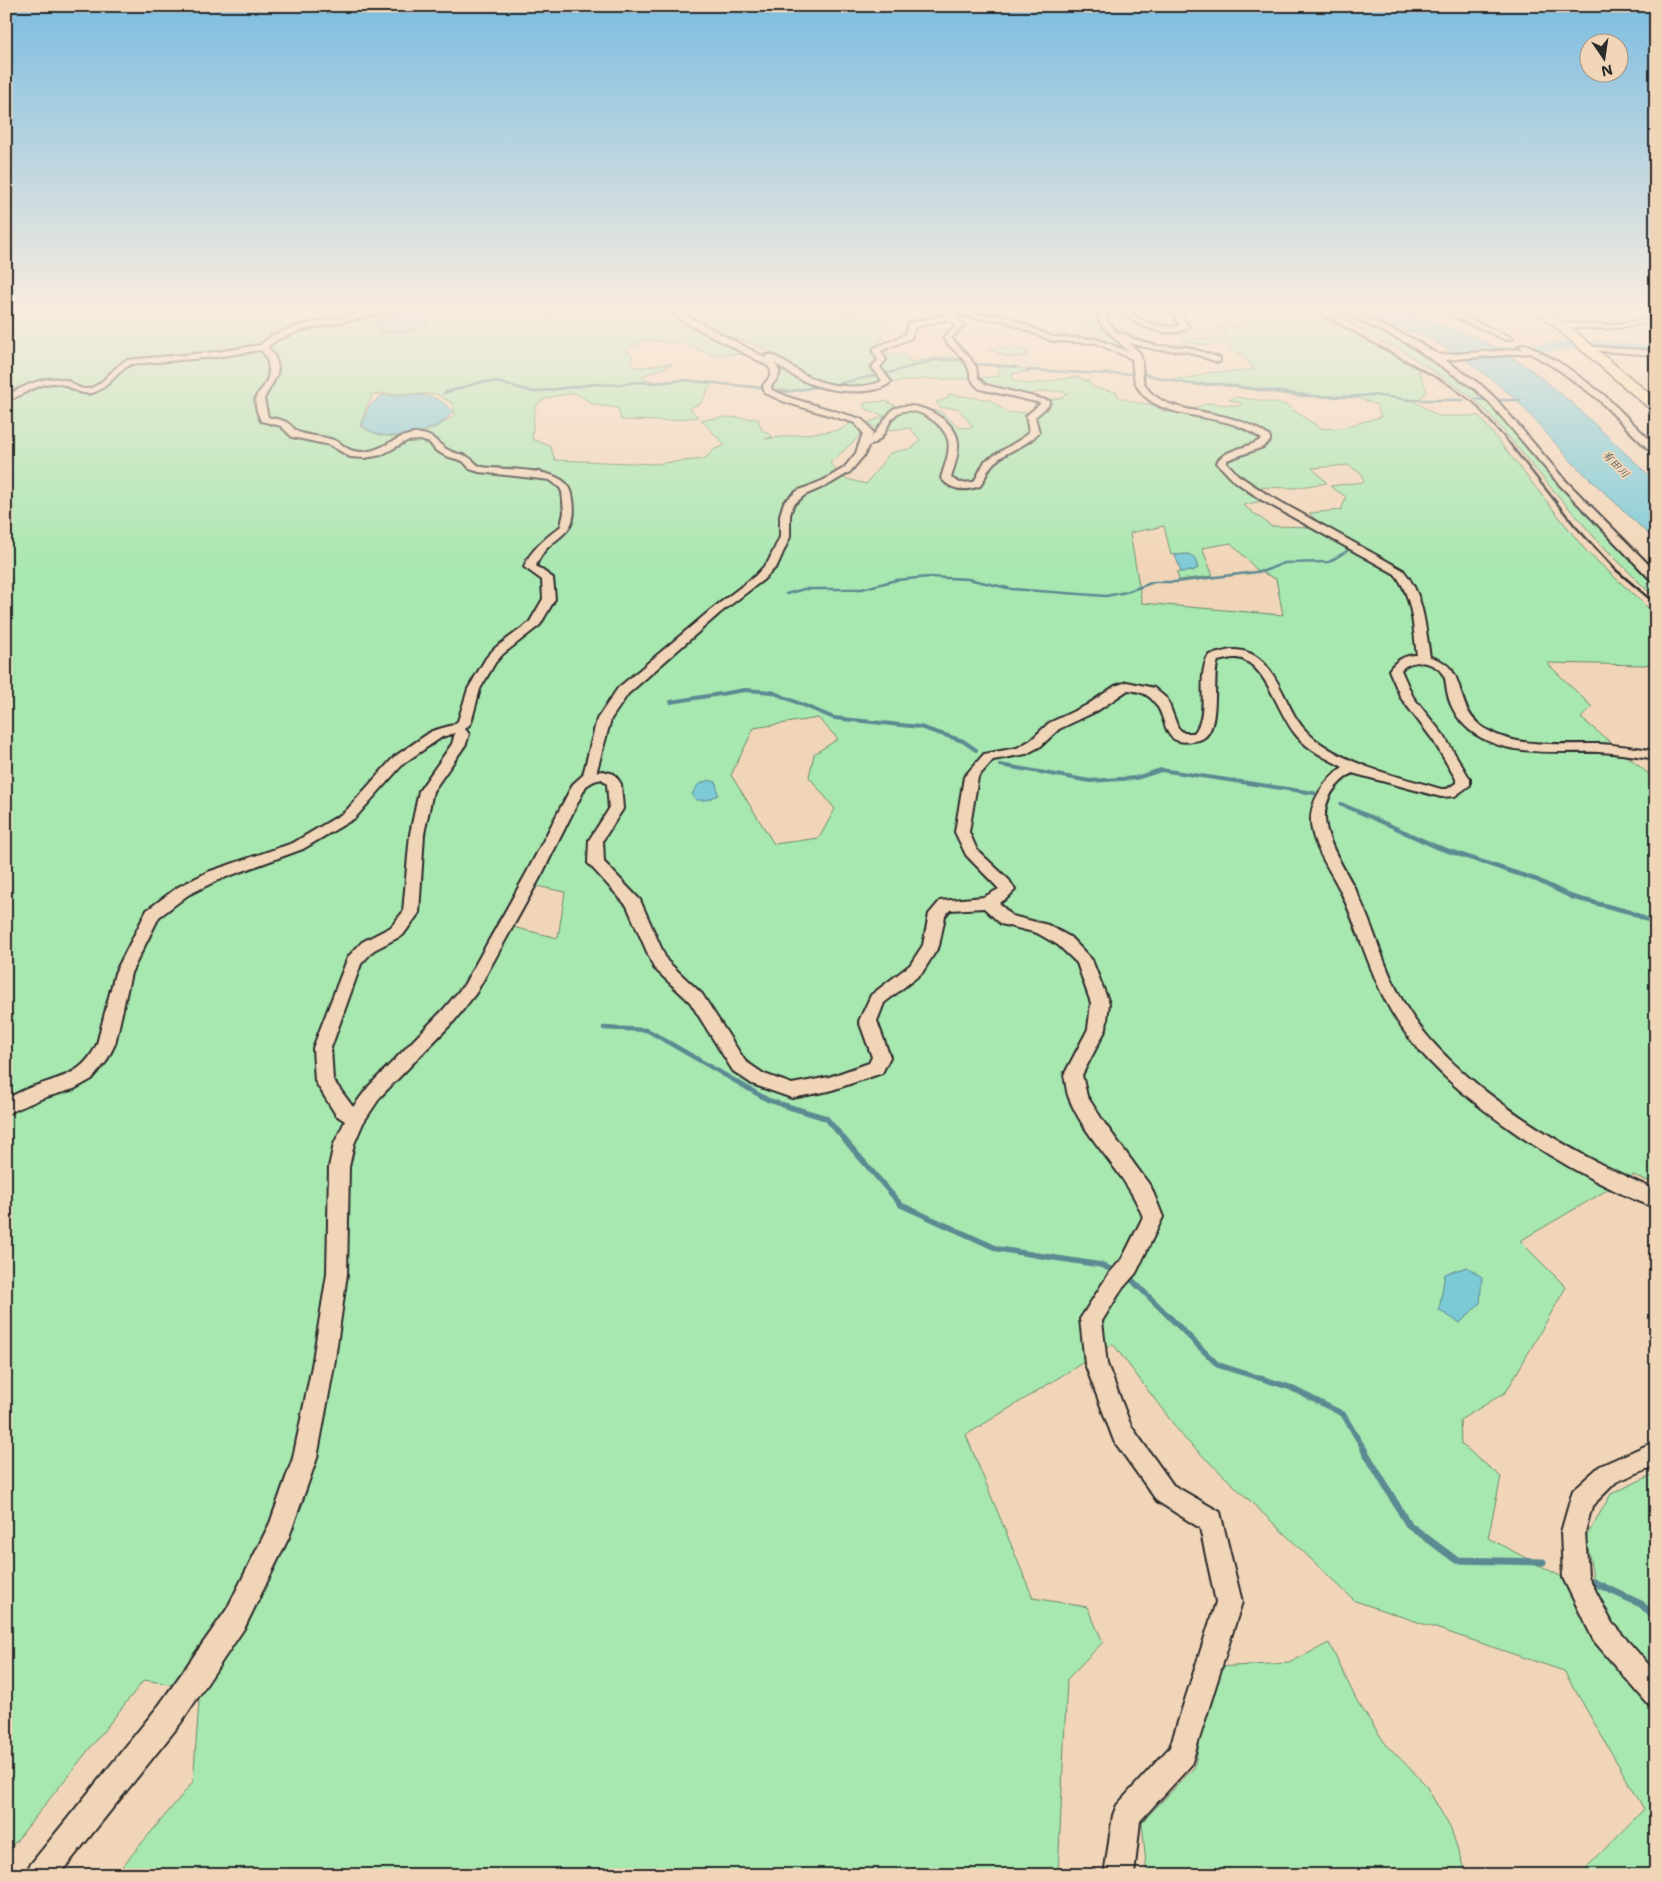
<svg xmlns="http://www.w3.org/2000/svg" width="1662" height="1881" viewBox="0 0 1662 1881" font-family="'Shantell Sans','Klee One',sans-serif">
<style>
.built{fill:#e3c6a9}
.green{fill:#a7e7b0;stroke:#69896e;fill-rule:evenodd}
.water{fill:#7bcad6;stroke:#5b8a92}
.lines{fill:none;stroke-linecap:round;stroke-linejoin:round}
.stream-far4{stroke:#5b8a92;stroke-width:2.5}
.stream-far3{stroke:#5b8a92;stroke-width:4}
.stream-far2{stroke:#5b8a92;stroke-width:4.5}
.stream-far1{stroke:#5b8a92;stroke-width:5.5}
.stream{stroke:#5b8a92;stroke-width:7}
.river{fill:#7bcad6;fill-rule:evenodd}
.minor-casing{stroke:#2b2b2b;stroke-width:4}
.trunk-casing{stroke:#2b2b2b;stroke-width:3}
.minor{fill:#f1d5b8;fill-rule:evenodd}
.trunk{fill:#f9deab;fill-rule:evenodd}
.rail-far1{stroke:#2b2b2b;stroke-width:2}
.rail{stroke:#2b2b2b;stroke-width:2.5}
.labels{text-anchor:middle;stroke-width:4;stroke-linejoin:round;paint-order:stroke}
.far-water-label{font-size:11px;font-style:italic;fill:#3b4b4d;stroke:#f1d5b8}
</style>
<rect width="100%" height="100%" fill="#f1d5b8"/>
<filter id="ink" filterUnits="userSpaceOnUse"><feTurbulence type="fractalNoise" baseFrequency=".02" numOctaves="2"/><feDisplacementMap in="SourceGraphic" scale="10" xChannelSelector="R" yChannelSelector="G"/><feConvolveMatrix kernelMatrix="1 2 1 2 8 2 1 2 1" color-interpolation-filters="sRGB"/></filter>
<g filter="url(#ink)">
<path class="built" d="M1445,308h90l10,10 -75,-2z"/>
<path class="green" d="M6,308h393l-25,16 5,7c17,3 40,5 52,-11l-4,-7 -15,-5h478l-6,4 7,4 -6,3 4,4 -11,4 6,12 -5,3 10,12h13l10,8 34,-5h8l13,7 2,15h-46l-67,8 -29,-3 -38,7 -16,-2v-6l9,-9 -4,-9 12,-1c-19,-14 -53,-30 -77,-27l32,17 -33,1 -28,-11 -38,-4 -20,10 7,6 -2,5 1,5c13,4 27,-4 41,-2l-32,12 2,3 13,3 27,-2 28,4 -10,19 -11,5 8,9 -34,4 -43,-1 -3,-12 -23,-3 -20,-12c-42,7 -40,3 -43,46l18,7 5,14 99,4 50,-5 11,-10 10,-4 -24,-25 26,-3 31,2 3,10 12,8 -8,2 75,-9 12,-8 10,12 -32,29 13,15 23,6 24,-31 23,-5 7,-8 -10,-12 -33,3 -8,-9 15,-6 -20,-8v-5l22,-2 17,9 36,1 21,17 13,-1 -15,-19h-17l-5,-6 12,-4 1,-4 41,6 18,13 29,-1 15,-9 -1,-4 10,-1 7,-5 -12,-2 -17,1 -12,3 -41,-9 -5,-8 19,-2 -3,-11 22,2 11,4 -18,3 1,6 16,4 47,-7 12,4 6,7 23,4 1,5 20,6 16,2 9,6 30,4v-6l15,-6 31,3 3,-3 -13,-3 6,-3 49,7 36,24 16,1 45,-12 -4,-12 -19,-7 -63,-2 -76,-11 -19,1 -36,-7 26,-1 22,-6h24l18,-3 -9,-11 -19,-14 -18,1 -22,-3 -3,-6 -10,-3 9,-2 16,8h24l4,-6 -8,-5 6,-3h25l-3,-7 53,-2 -4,-5 -7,-3h15l62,31 53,30 9,22 -6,7 -7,3 24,15h41l107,135 70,64v47l-12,3 -97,-2 45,44 -11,11 75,62v404l-23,-9 -113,66 46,46 -60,105 -46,28 1,24 40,33 -13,61 108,57 -10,-58 25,-43 45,-21v402h-77l65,-66 -80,-138 -209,-70 -171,-163 -71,-94 -147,91 67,163 54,9 16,35 -36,37 -9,196h-943l78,-93 7,-93 -56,-9 -138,174zM377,394h60l15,9 3,11c-24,22 -66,32 -94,12l5,-19 6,-9 -2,-3zM1348,465l14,9 2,8 -34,4 16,11 -5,13 -32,3 12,12 -7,2 -43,-1 -28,-21 18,-4 -6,-14 38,1 34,-5 -15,-15zM1164,526l7,29 17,-1 6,3 4,11 -6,3 -15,1 2,8 34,-4 -11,-28 29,-5 26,27 19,9 7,36 -141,-12 -12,-70zM818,718l20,21 -24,15 -5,23 26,32 -16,29 -45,6 -43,-69 23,-47zM522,883l43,9 -7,46 -62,-15z
M1045,308h36l11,3 5,-3h13l4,11 -16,1 6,8 20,1 13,9v3l-18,-2 14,15c-9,0 -27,-10 -31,-19l-10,-4 2,-2 -7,-4v-5l-13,-8h-49z
M1321,308h10l78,35 47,31 31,25 72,86 97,99v8l-6,1 -53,-53 -44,-50 -64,-76 -16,-16 -70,-47 -28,-12 -3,-4z
M1007,347l13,1 9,5 -1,2c-17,4 -23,2 -38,-6z
M1329,1643l28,58 28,42 40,41 26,45 15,46h-319l-5,-53 52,-54 22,-101 73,-4z"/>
<path class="water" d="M1343,308h61l13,8 58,21 23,12 31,19 43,35 84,79v59l-84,-79 -57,-64 -52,-41 -45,-24 -27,-4z
M406,309l19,5 4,6c-13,14 -33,13 -49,10l-4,-6 24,-14z
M382,396c24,0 54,-7 70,15 -8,19 -50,27 -69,24 -8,-1 -14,-5 -21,-10l7,-19z
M1188,554l6,3 4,11 -6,3 -11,1 -6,-17z
M709,780l7,2 2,13 -11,5h-11l-4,-6 6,-9z
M1467,1267l15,10 -2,26 -20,20 -21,-13 6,-36z"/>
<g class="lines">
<path class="stream-far4" d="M888,309l2,-1
M682,310l74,1 23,4 37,-5 37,3 26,-2
M546,317l19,-4 104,-2
M976,364l41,3
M1027,370c36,1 71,5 107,4
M885,374l49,-14h30
M1143,374l46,10h29l94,12 37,1 22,-2 40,5h52
M833,385l44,-10
M775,391l11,1 37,-6
M444,393l37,-11h15l38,10 62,-8 22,1 16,-3 21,1 29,-3 79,8
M1476,399l10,1
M1496,400h24
M786,594l18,-5h58l34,-9 33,-3 39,2 44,10 94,7 20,-4 28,-10h22l88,-11 20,-8 45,-1 21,-13"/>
<path class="stream-far3" d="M671,702l74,-12 27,2 62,26 86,9 43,14 13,9
M1000,765l90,16 46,-3 25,-8 153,23
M1341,804l66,29"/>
<path class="stream-far2" d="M1404,832l33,15 100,33 35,17 58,15 26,12
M604,1028l43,2 121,70 19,6"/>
<path class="stream-far1" d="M783,1105l43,13 75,87 97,44 103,16 16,7
M1126,1277l5,2 87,86 71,22 54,27 21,35"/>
<path class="stream" d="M1363,1448l45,76 48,36 87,2
M1593,1582l48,22 15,15"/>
<path class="river" d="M1574,341l6,4 -1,3 -97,9 -6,-4 6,-4z
M1589,341l67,5v8l-72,-6 -1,-3z"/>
<defs>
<path id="minor" d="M391,308l13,1 -102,21 -25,10 -9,7c19,23 6,31 -4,52l4,18c6,2 13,2 18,5 6,3 9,10 15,11 11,4 26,3 37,9 5,3 10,8 16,9 26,6 42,-20 68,-17 13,2 17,12 28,17 6,3 13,3 18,6 6,3 8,9 15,10 22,4 83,-2 89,27 10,48 -23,37 -36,72l17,12 2,21 -15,26 -37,29 -8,9 -15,26 -9,34 -6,6 4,5 -3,10 -33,47 -9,43 -5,79 -16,22 -29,15 -13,14 -30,84 2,32 20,27 16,-21 74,-76 21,-25 62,-111 47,-90 10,-9 14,-56 21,-31 94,-79 43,-33 13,-14 12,-25v-22l4,-13 13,-11 27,-11 20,-12 12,-15 7,-20 -8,-10 -70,-21 -20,-9 -2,-7c5,-8 12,-12 5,-20l-92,-49 -4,-5 2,-4h7l-1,4 2,1 84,45v-3h6c13,6 24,16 37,22 20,10 53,13 73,4l-10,-14 6,-7 -5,-8 1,-4 31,-13 4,-12 39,-9 7,-3 52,6 46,20 44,2 32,13 -27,-26 -3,-5v-13h8v13l12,13h6l8,5 25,7 29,1 33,11v4h-3l-31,-11 -28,-1 -29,-7c3,3 9,7 11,11 6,15 -4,28 15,42 17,13 42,14 62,19 20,4 37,10 53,22v4l-7,6 -36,13v3l11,12 30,20 135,75c21,25 22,55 27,87 42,10 19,51 57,73 32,19 76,13 112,14 19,1 38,4 57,7v8c-19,-3 -38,-6 -57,-7 -39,-1 -90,5 -124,-18 -15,-10 -25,-26 -28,-43 -1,-5 -1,-11 -3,-15 -8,-15 -32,-19 -43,-6l12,27 31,39 26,43v6l-15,11 -14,1 -89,-24c-51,34 -18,76 3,116 20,39 29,83 53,121 49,77 165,145 248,180v18c-84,-31 -212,-112 -260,-189 -26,-41 -36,-88 -57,-131 -16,-31 -42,-62 -19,-97 6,-9 13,-18 23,-24 -17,-9 -35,-17 -47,-32 -18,-21 -27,-63 -52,-75 -8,-4 -17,-1 -26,1 -7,16 5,73 -19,79 -40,9 -29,-19 -44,-37 -6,-9 -16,-12 -27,-13l-31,21 -38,18 -18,17 -15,8 -33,6 -15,17 -9,55 8,18 32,30 6,10 -9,9 -7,4 13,13 36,9 22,12 22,23 17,43 -3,26 -24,46 5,21 18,28 46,63 12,30 -27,56 -14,16 -20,32 5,43 24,62 42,59 47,27 22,90 -51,163 -51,56 -6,54h-30l9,-60 4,-10 53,-58 46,-145 -16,-74 -43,-27 -43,-60 -29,-77 -5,-45 28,-44 14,-16 21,-42c-16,-44 -57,-76 -74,-119 -3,-7 -3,-16 -5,-23l24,-46 3,-26 -14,-40 -19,-18 -21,-12 -36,-9 -17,-16 -34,2 -5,6 -6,30 -17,27 -38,30 -7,18 13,36 -8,16 -53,18 -37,7 -40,-14 -19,-13 -43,-69 -36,-34 -27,-62 -39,-43 1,-23 20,-31 -2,-25 -5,-5 -8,2 -8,5 -44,88 -66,119 -21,27 -74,76 -18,27 -9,21 -5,23 -2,107 -13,92 -17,92 -28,79 -44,90 -65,97 -121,151h-34l5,-10 130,-161 67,-95 43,-86 23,-65 19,-92 15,-92 2,-107 5,-23 11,-23 -9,-6 -21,-34 -2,-33 35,-91 14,-15 29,-15 12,-15 7,-78 9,-43 33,-47 3,-11 -13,4 -38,26 -49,55 -52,31 -85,31 -30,15 -29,22 -28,56 -16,71 -9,18 -14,17 -18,10 -31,9 -37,16v-15c10,-5 19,-10 29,-13 29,-10 48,-12 62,-42l18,-71 32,-63 31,-23 30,-15 85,-29 52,-31 49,-55 38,-26 21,-6 5,-4 10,-32 18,-31 9,-10 34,-25 14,-24 -1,-19 -18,-13c5,-16 24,-31 37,-41l3,-14 -2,-20 -2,-4 -10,-8 -71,-8 -9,-3 -7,-8 -17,-5 -11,-6 -5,-7 -10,-3 -13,1 -26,14 -16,3 -15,-1 -20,-12 -38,-8 -11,-11 -20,-5c-3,-7 -7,-16 -5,-24 2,-5 7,-8 9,-13 7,-12 4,-25 -4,-34l-45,7 -84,7c-15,6 -22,23 -37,28 -17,6 -25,-9 -41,-9 -17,0 -31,13 -48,18v-6c19,-8 38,-21 59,-15 7,2 14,10 21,9 16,-1 27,-23 41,-29l89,-8 44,-7 11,-9 26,-10zM957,315l48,6 47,20 44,2 36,16c1,9 1,19 5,27 16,31 69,28 98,39 10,3 18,8 27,14 -12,9 -41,11 -45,24l15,16 28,20 135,75c18,23 18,53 22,81 -12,0 -21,5 -28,15l12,28 32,42 23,39v4l-9,6h-6c-40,-12 -82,-20 -118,-44 -11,-7 -20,-16 -27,-27 -16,-26 -26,-70 -65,-68 -7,1 -15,4 -22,5 -14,22 2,58 -15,78h-10l-6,-5 -11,-29 -13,-11 -27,-6 -12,4 -28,19 -38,18 -18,17 -14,8 -33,6 -20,23 -9,55 11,23 33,34 -15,8 -44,4 -11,13 -6,31 -13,20 -39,30 -12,26 13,36 -3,6 -40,14 -37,7 -28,-10 -19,-13 -43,-67 -35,-33 -27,-61 -36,-38 -1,-22 20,-31 -2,-25 -2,-3 -5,-7 -11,-3 -6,1v-2l14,-51 17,-25 92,-81 43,-33 14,-14 13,-29v-22l3,-10 12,-10 25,-11 20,-12 15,-18 3,-8c21,-7 17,-25 30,-33 17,-9 46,10 50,27 3,11 -4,27 -7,38 10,13 25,13 39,8 5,-6 7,-16 12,-21 13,-15 34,-17 47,-33l-4,-15 13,-11 2,-5 -64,-16 -8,-7 -2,-11 -6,-9 -19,-20 13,-12zM949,319l7,6 -13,13c7,10 19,17 24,27 5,10 3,17 13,24l61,14 -15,13 3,16 -8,7 -36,22 -11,21 -14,1 -9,-5c3,-11 8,-24 7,-35 -1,-20 -29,-35 -46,-37 -7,-1 -13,1 -19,3l-22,29 2,-5 -5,-8 -7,-6 -70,-21 -19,-8 -1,-4c8,-9 12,-13 3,-23 10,6 19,14 30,18 20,10 70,17 87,1l-11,-15 6,-7 -5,-9 30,-13 4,-11z
M1117,308h8c16,15 34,21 55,18l-6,-11 -9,-7c14,0 17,8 24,19 -23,15 -55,-3 -72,-19z
M1332,308h10l71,31 26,16 84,-6 -4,-3 7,-2 39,22 39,29 52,51v9l-3,-1 -55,-55 -39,-29 -29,-17 -85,7 36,25 14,13 69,81 92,93v10l-4,-1 -94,-98 -69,-81 -14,-13 -68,-46z
M1434,308h11l68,30 -7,2z
M1656,318v4l-48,7 -49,-2 -4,-2 4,-2 49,2z
M1582,346l74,5v4l-71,-5h-3z
M1656,1441v24l-40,17 -24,24 -7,26 3,44 24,47 44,50v34l-9,-4 -53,-62 -31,-63 -2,-46 12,-42 27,-24z"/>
<path id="trunk" d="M1533,308h14l109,91v12l-5,-1z"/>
</defs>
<use href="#minor" class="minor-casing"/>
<use href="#trunk" class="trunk-casing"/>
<use href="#minor" class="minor"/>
<use href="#trunk" class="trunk"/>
<path class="rail-far1" d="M1309,308l137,75 28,20 37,42"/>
<path class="rail" d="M1510,444l65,82 41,44 40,34"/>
</g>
</g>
<linearGradient id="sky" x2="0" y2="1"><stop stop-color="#7cbde1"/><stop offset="0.54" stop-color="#f9ecdf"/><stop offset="1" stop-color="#f9ecdf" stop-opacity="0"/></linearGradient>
<rect width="1662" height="572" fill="url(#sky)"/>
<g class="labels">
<g class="far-water-label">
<text transform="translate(1616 464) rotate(46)" y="4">有田川</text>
</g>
</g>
<rect width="1662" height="1881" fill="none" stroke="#f1d5b8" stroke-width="25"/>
<rect x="12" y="12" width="1637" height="1856" fill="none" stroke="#2b2b2b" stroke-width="2" filter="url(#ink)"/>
<g transform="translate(1604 58) rotate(167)"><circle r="24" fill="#f1d5b8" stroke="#a29180"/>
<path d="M0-4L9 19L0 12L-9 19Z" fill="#2b2b2b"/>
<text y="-8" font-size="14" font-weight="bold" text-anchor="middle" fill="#2b2b2b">N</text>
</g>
</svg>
